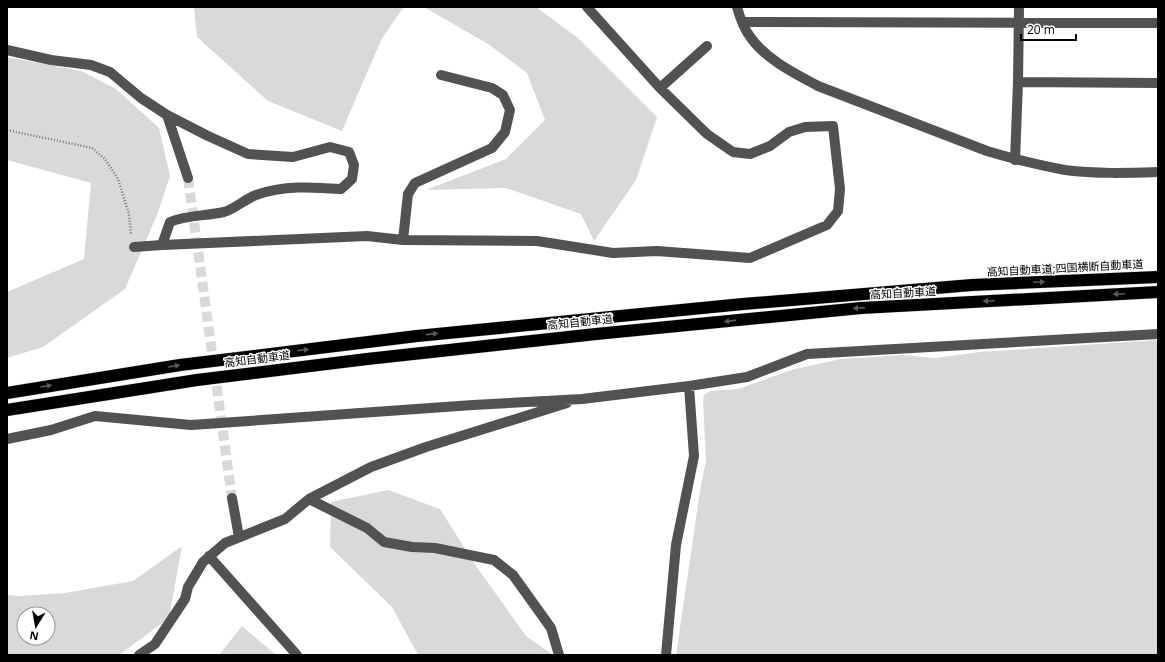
<svg xmlns="http://www.w3.org/2000/svg" width="1165" height="662" viewBox="0 0 1165 662" font-family="'Open Sans','Noto Sans JP',sans-serif">
<style>
.green{fill:#d9d9d9;fill-rule:evenodd}
.lines{fill:none;stroke-linecap:round;stroke-linejoin:round}
.minor-tunnel{stroke:#d9d9d9;stroke-width:10;stroke-dasharray:10 5;stroke-linecap:butt}
.highway-casing{stroke:#dbdbdb;stroke-width:13}
.path{stroke:#747474;stroke-width:2.5;stroke-dasharray:1 2;stroke-linecap:butt}
.minor{stroke:#525252;stroke-width:10}
.highway{stroke:#000;stroke-width:12}
.oneway{fill:#595959}
.labels{text-anchor:middle;stroke-width:3;stroke-linejoin:round;paint-order:stroke}
.street-label{font-size:11px;fill:#000;stroke:#fff}
</style>
<rect width="100%" height="100%" fill="#fff"/>
<path class="green" d="M194,7h210l-22,31 -40,93 -74,-30 -71,-64z
M424,7h112l42,31 79,79 -21,63 -42,61 -13,-27 -75,-26 -80,2 80,-31 39,-39 -18,-47 -39,-29z
M7,57l74,14 35,18 43,39 11,48 -13,39 -32,74 -82,58 -36,11v-66l77,-33 7,-76 -84,-23z
M1158,340v315h-482l24,-164 6,-30 -3,-61 1,-5 7,-4 27,-2 53,-19 50,-11 60,-4 34,3 45,-6z
M388,490l52,19 36,57 50,70 27,19h-135l-26,-48 -62,-60 1,-45z
M182,546l-13,72 -50,37h-112v-60l11,1 47,-3 68,-12zM24,614h24v24h-24z
M242,626l34,29h-57z"/>
<g class="lines">
<path class="minor-tunnel" d="M188,178l44,320"/>
<defs>
<path id="highway" d="M7,393l173,-28 237,-29 326,-32 229,-19 186,-8
M7,410l190,-30 170,-21 229,-25 265,-26 297,-16"/>
</defs>
<use href="#highway" class="highway-casing"/>
<path class="path" d="M7,130l85,18 13,11 13,20 11,35 2,21"/>
<path class="minor" d="M737,7c3,11 7,22 14,31 16,22 43,35 67,48l169,65c26,8 52,14 78,19 31,4 62,3 93,2
M742,22l416,1
M7,50l44,10 40,5 19,7 31,26 26,17 21,63
M1018,82l140,1
M660,88l47,-42
M167,115l41,21 40,18 45,3 37,-10 19,5 5,13 -2,14 -11,10c-28,-2 -58,-4 -85,6 -11,4 -21,14 -32,17 -18,4 -37,3 -54,10l-8,23 205,-9 36,4 134,1 76,12 44,-2 93,7 77,-33 11,-14 2,-22 -7,-63 -28,1 -16,5 -19,14 -20,8 -17,-2 -26,-18 -47,-46 -73,-81
M1015,160l3,-78 1,-75
M403,240l5,-46 7,-11 77,-35 13,-16 5,-22 -7,-15 -11,-7 -51,-13
M134,247l28,-2
M7,439l44,-9 44,-14 96,9 282,-20 109,-6 107,-13 58,-9 60,-23 351,-20
M232,498l7,39
M309,499l58,29 17,14 28,5 23,1 59,12 19,15 38,53 8,27
M209,556l88,99
M139,655l16,-11 30,-45 3,-12 15,-25 22,-19 60,-24 24,-20 62,-32 55,-20 141,-44
M666,655l10,-110 18,-89 -5,-70"/>
<use href="#highway" class="highway"/>
</g>
<defs><path id="oneway-solid" d="M-6-.8H1V-3.2L6.5 0L1 3.2V.8H-6Z"/></defs>
<g class="oneway">
<use href="#oneway-solid" transform="translate(1039 282) rotate(-3)"/>
<use href="#oneway-solid" transform="translate(1119 294) rotate(177)"/>
<use href="#oneway-solid" transform="translate(989 301) rotate(177)"/>
<use href="#oneway-solid" transform="translate(859 308) rotate(176)"/>
<use href="#oneway-solid" transform="translate(730 321) rotate(174)"/>
<use href="#oneway-solid" transform="translate(432 334) rotate(-6)"/>
<use href="#oneway-solid" transform="translate(303 350) rotate(-7)"/>
<use href="#oneway-solid" transform="translate(174 366) rotate(-9)"/>
<use href="#oneway-solid" transform="translate(46 386) rotate(-9)"/>
</g>
<g class="labels">
<g class="street-label">
<text transform="translate(1065 268) rotate(-3)" y="4">高知自動車道;四国横断自動車道</text>
<text transform="translate(903 293) rotate(-3)" y="4">高知自動車道</text>
<text transform="translate(580 322) rotate(-6)" y="4">高知自動車道</text>
<text transform="translate(257 359) rotate(-7)" y="4">高知自動車道</text>
</g>
</g>
<rect width="1165" height="662" fill="none" stroke="#000000" stroke-width="16"/>
<g transform="translate(36 626) rotate(191)"><circle r="19" fill="#ffffff" stroke="#999999"/>
<path d="M0-3L7 15L0 10L-7 15Z" fill="#000000"/>
<text y="-6" font-size="11" font-weight="bold" text-anchor="middle" fill="#000000">N</text>
</g>
<path d="M1021 34v6h55v-6" fill="none" stroke="#000000" stroke-width="2"/>
<text x="1027" y="34" font-size="12" fill="#000000" stroke="#ffffff" stroke-width="3" paint-order="stroke">20 m</text>
</svg>
